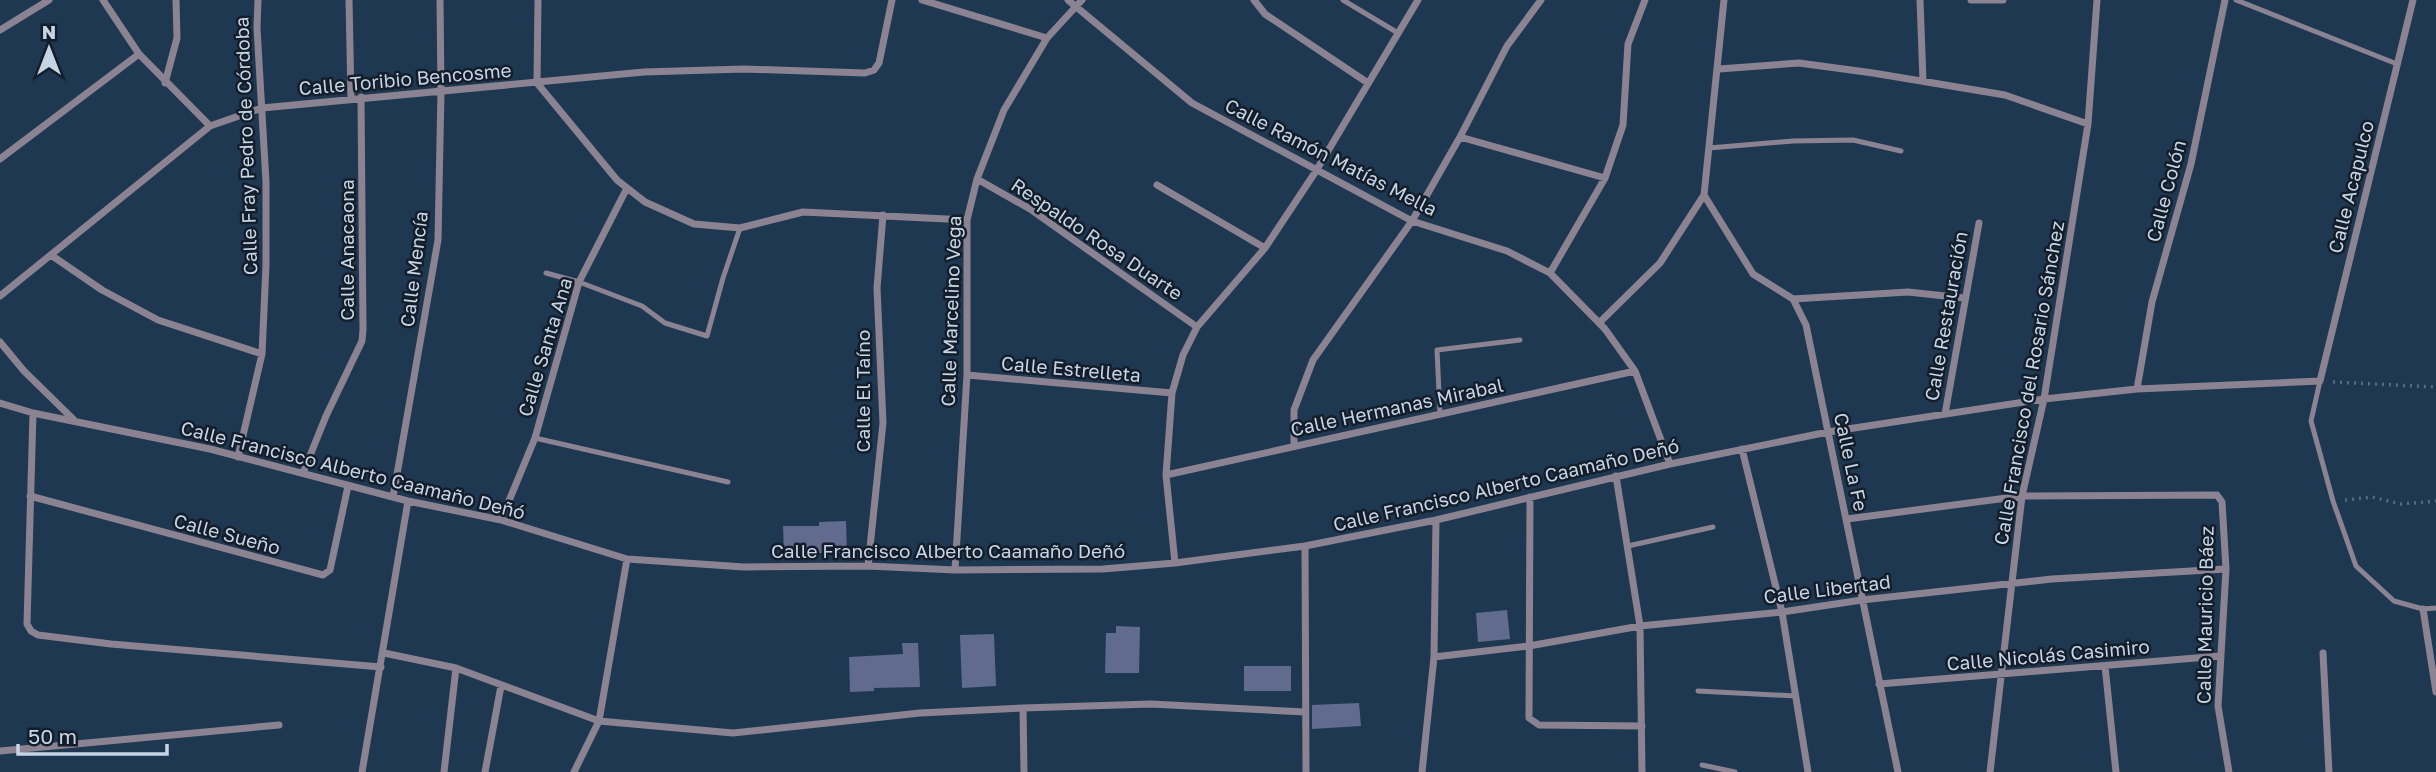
<svg xmlns="http://www.w3.org/2000/svg" width="2436" height="772" viewBox="0 0 2436 772" font-family="'Golos Text',sans-serif">
<style>
.building{fill:#606b8d}
.lines{fill:none;stroke-linecap:round;stroke-linejoin:round}
.path{stroke:#566c82;stroke-width:3.5;stroke-dasharray:2 5;stroke-linecap:butt}
.service{stroke:#8c8392;stroke-width:5}
.minor{stroke:#8c8392;stroke-width:7}
.labels{text-anchor:middle;stroke-width:5;stroke-linejoin:round;paint-order:stroke}
.street-label{font-size:19px;fill:#c6d5e5;stroke:#141e2a}
</style>
<rect width="100%" height="100%" fill="#1f3851"/>
<path class="building" d="M846,521l1,32h-63l-1,-27h36v-4z
M1507,610l3,29 -32,3 -2,-29z
M1116,626l24,1 -1,46h-34l1,-40h10z
M994,634l2,52 -34,2 -2,-53z
M902,643h16l2,44 -46,1v3l-24,1 -1,-35 54,-3z
M1244,666h47v25h-47z
M1359,703l2,23 -49,3v-24z"/>
<g class="lines">
<path class="path" d="M2333,382l103,5
M2345,500l27,-3 29,7 35,-3"/>
<path class="service" d="M1343,0l55,33
M2236,0l161,64
M1709,148l84,-7 60,-1 48,11
M546,273l33,9 63,24 23,17 42,13 16,-58 17,-50
M2320,381l-9,40 22,80 23,65 38,35 29,8 13,-1
M1440,414l-3,-64 83,-10
M535,438l193,44
M1628,546l85,-19
M1698,691l98,5
M1702,765l33,7"/>
<path class="minor" d="M103,0l36,54 71,72
M349,0l2,98
M538,0l-1,83 80,97 28,22 49,22 46,4 63,-16 164,8
M922,0l125,38
M1068,0l124,103 220,118 95,30 43,22 55,56 30,42 35,93
M1254,0l11,14 103,69
M1920,0l3,81
M1971,0h32
M0,30l49,-30
M1719,69l80,-6 74,10 132,22 83,29
M165,83l12,-45 -1,-38
M1460,137l145,41
M0,159l139,-105
M977,179l53,30 167,118
M1157,185l108,63
M1704,195l49,79 40,25 13,26 92,447
M51,255l51,35 56,30 104,34
M1550,273l55,-95 18,-53 5,-81 17,-44
M0,296l210,-170 52,-18 382,-36 100,-3 121,4 9,-3 5,-7 13,-63
M1793,299l115,-7 56,6
M1599,323l61,-60 44,-68 20,-195
M0,342l24,29 50,49
M967,375l205,18
M2137,389l15,-87 39,-138 34,-164
M0,403l33,10 177,36 198,52 93,19 126,39 117,8 124,-1 87,4 148,-1 72,-6 130,-17 131,-26 234,-56 158,-32 216,-33 93,-10 183,-8 93,-381
M33,413l-6,211 4,7 7,4 73,9 270,23
M1945,414l34,-191
M1294,446v-36l19,-50 99,-139 48,-84 47,-91 34,-46
M1742,449l40,163 26,160
M238,457l24,-103 4,-89v-83l-9,-154 1,-28
M303,473l23,-57 36,-75 1,-11 -2,-233
M1166,475l469,-104
M1616,476l24,150 2,146
M30,496l293,79 7,-5 18,-84
M393,497l45,-257 3,-149 -1,-91
M1530,497l-1,221 10,7 103,1
M1847,519l175,-23 195,-1 5,7 4,67 -8,137 11,66
M501,520l34,-82 44,-156 48,-94
M1305,546l1,226
M1175,563l-9,-88 6,-82 11,-38 14,-28 68,-79 51,-77 102,-171
M868,566l15,-143 -6,-135 6,-73
M955,570l12,-195v-155l10,-41 27,-69 43,-72 35,-38
M2423,609l13,83
M384,653l72,15 143,53 134,12 187,-20 103,-5 128,-4 154,8
M2323,653l6,119
M1434,657l95,-11 111,-20 142,-14 80,-12 190,-21 174,-10
M2105,666l11,106
M1879,684l341,-28
M1023,708l1,64
M0,751l279,-26
M362,772l46,-271
M444,772l12,-104
M485,772l16,-86
M574,772l25,-51 28,-162
M1422,772l12,-115 2,-137
M1990,772l32,-276 22,-97 44,-275 9,-124"/>
</g>
<g class="labels">
<g class="street-label">
<text transform="translate(405 79) rotate(-5)" y="7">Calle Toribio Bencosme</text>
<text transform="translate(246 146) rotate(-92)" y="7">Calle Fray Pedro de Córdoba</text>
<text transform="translate(1331 157) rotate(27)" y="7">Calle Ramón Matías Mella</text>
<text transform="translate(2351 187) rotate(-76)" y="7">Calle Acapulco</text>
<text transform="translate(2166 191) rotate(-75)" y="7">Calle Colón</text>
<text transform="translate(1097 239) rotate(34)" y="7">Respaldo Rosa Duarte</text>
<text transform="translate(347 250) rotate(-90)" y="7">Calle Anacaona</text>
<text transform="translate(414 269) rotate(-83)" y="7">Calle Mencía</text>
<text transform="translate(951 311) rotate(-88)" y="7">Calle Marcelino Vega</text>
<text transform="translate(1946 316) rotate(-80)" y="7">Calle Restauración</text>
<text transform="translate(545 347) rotate(-73)" y="7">Calle Santa Ana</text>
<text transform="translate(1071 369) rotate(5)" y="7">Calle Estrelleta</text>
<text transform="translate(2029 383) rotate(-80)" y="7">Calle Francisco del Rosario Sánchez</text>
<text transform="translate(863 391) rotate(-90)" y="7">Calle El Taíno</text>
<text transform="translate(1397 407) rotate(-12)" y="7">Calle Hermanas Mirabal</text>
<text transform="translate(1851 462) rotate(78)" y="7">Calle La Fe</text>
<text transform="translate(353 470) rotate(14)" y="7">Calle Francisco Alberto Caamaño Deñó</text>
<text transform="translate(1506 485) rotate(-13)" y="7">Calle Francisco Alberto Caamaño Deñó</text>
<text transform="translate(227 534) rotate(15)" y="7">Calle Sueño</text>
<text x="948" y="558">Calle Francisco Alberto Caamaño Deñó</text>
<text transform="translate(1827 589) rotate(-7)" y="7">Calle Libertad</text>
<text transform="translate(2205 615) rotate(-89)" y="7">Calle Mauricio Báez</text>
<text transform="translate(2048 655) rotate(-5)" y="7">Calle Nicolás Casimiro</text>
</g>
</g>
<g transform="translate(49 49)" stroke="#141e2a" stroke-width="5" paint-order="stroke">
<path d="M0-5L12 26L0 18L-12 26Z" fill="#c6d5e5"/>
<text y="-10" font-size="19" font-weight="bold" text-anchor="middle" fill="#c6d5e5">N</text>
</g>
<path d="M18 744v10h149v-10" fill="none" stroke="#c6d5e5" stroke-width="3.5"/>
<text x="28" y="744" font-size="21" fill="#c6d5e5" stroke="#141e2a" stroke-width="5" paint-order="stroke">50 m</text>
</svg>
